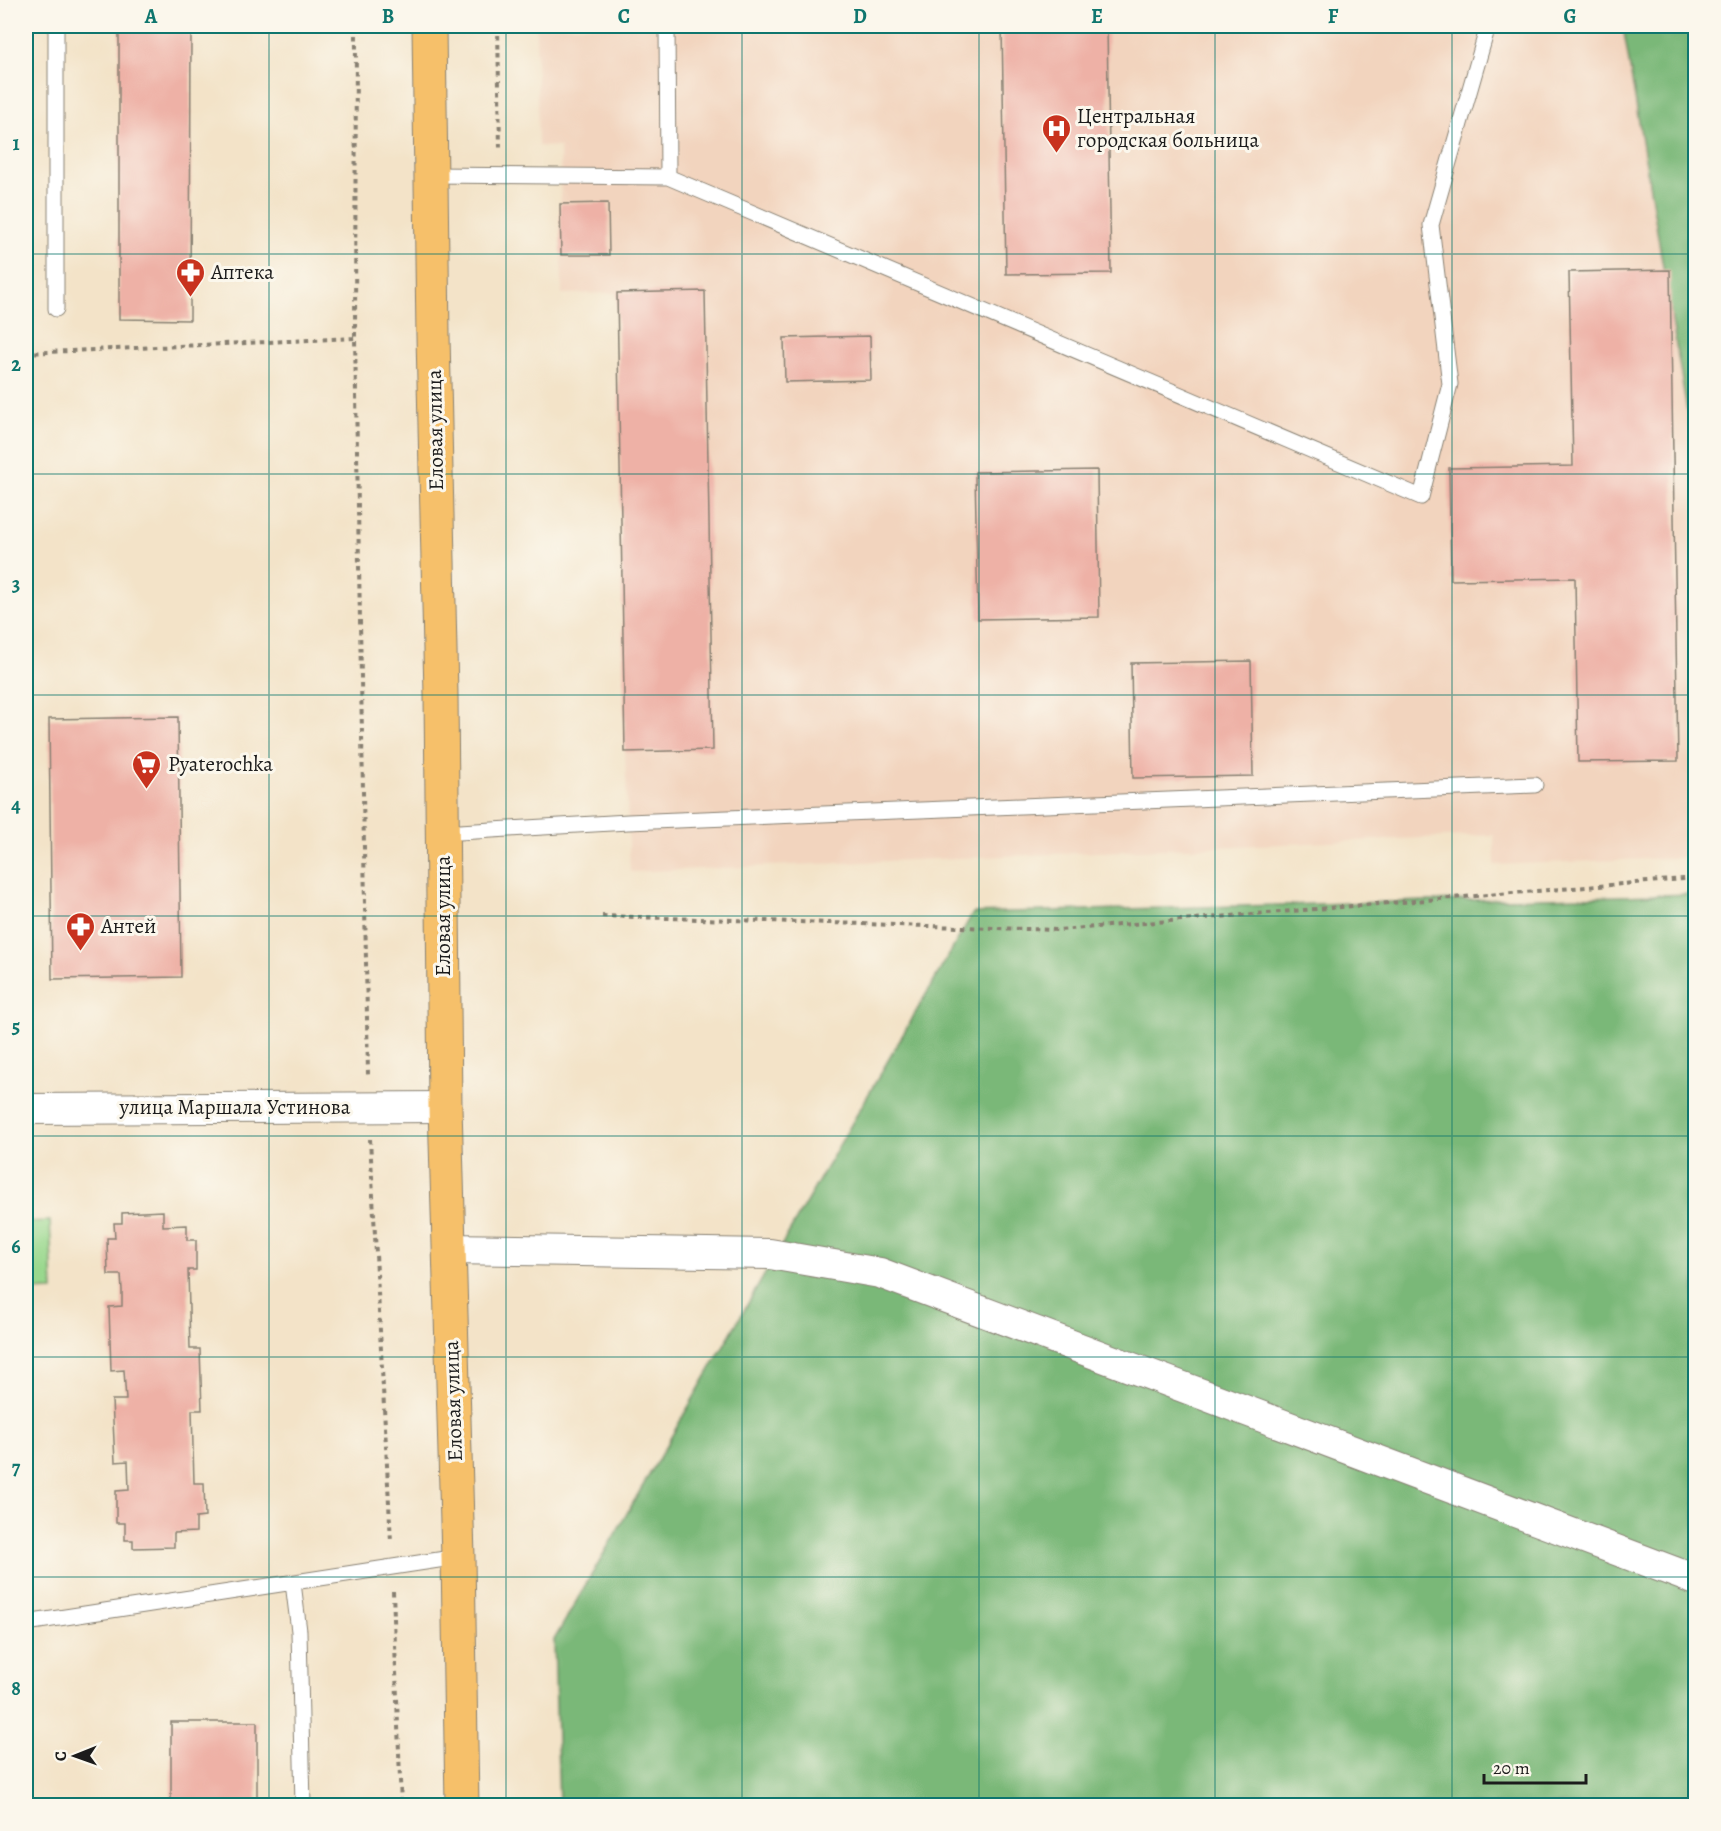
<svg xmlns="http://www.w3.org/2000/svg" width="1721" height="1831" viewBox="0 0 1721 1831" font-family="Alegreya,serif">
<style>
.built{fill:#f2d4be}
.green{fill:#99d88d;stroke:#5a7a54;stroke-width:1.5}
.forest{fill:#7ab878;stroke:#4b6a4a;stroke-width:1.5}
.building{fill:#eeb1a6}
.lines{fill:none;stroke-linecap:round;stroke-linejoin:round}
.service-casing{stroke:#888072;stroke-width:17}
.minor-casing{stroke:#888072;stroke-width:32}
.primary-casing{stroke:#888072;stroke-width:35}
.path{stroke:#888072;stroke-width:4;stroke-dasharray:4.5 4.5;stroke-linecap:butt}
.service{stroke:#fff;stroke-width:15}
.minor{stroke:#fff;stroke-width:30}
.primary{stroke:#f6c06b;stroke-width:33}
.grid{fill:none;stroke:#0f766e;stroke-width:1.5;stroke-opacity:0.55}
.labels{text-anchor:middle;stroke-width:6;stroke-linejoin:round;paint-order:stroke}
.poi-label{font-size:21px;fill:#1c1c1c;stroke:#fbf7ec;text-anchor:start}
.street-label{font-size:21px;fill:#1c1c1c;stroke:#fbf7ec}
.neatline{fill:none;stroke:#0f766e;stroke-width:2}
.grid-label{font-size:20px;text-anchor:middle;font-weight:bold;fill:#0f766e}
</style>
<rect width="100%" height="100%" fill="#fbf7ec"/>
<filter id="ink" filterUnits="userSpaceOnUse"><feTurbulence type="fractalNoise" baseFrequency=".0167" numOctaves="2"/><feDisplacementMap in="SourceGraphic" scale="12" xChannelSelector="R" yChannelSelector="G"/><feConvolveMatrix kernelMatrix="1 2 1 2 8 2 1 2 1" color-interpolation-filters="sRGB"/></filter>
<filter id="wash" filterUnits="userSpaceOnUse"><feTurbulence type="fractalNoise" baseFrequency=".008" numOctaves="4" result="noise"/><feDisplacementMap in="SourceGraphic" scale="24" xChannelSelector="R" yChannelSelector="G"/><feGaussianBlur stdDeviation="1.35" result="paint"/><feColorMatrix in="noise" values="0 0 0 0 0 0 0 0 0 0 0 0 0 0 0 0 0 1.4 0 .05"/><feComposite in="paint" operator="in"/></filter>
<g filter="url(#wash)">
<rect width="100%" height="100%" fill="#f3e3c8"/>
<path class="built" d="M536,26h1159v831l-200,8 -1,-30 -864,37 -5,-120 -8,-459 -55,1 -2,-147 -22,-1z"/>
<path class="green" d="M50,1221l3,69 -27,1v-69z"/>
<path class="forest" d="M1623,26h72v433z
M1695,894v911h-1136l-5,-165 419,-727z"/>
<g id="blocks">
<path class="building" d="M119,26h72l-1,294 -71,-1z
M1002,26h105l4,247 -105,1z
M608,203l1,52h-48l-1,-51z
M1670,270l8,491 -100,1 -3,-184 -124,2 -2,-112 124,-2 -4,-194z
M705,291l8,459 -88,2 -8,-459z
M870,336l1,44 -86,2 -1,-44z
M1097,470l2,147 -121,2 -3,-147z
M1251,661l2,115 -120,2 -2,-115z
M178,717l3,260 -129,2 -3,-260z
M163,1211v15l24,-1v15h9v30h-8l2,79h10l2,61h-10l2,73h10l1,34 -9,1v14l-22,1v14l-41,1v-8h-8v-17h-9v-32l13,-1 -1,-29 -13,1 -3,-62h14l-2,-30 -13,1 -2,-64 13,-1v-16l-1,-15h-13l-1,-37h8l-1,-15h8v-10z
M171,1722h86v84h-86z"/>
</g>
</g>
<g filter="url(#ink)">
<use href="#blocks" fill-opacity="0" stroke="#888072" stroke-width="1.5"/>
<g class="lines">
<defs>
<path id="service" d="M56,26v283
M431,175l237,2 -1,-151
M668,177l753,320 29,-113 -19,-159 57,-199
M443,833l185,-11 907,-37
M293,1583l6,48 4,175
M26,1623l432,-66"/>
<path id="minor" d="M26,1109l419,-2
M448,1249l322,5 110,19 816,307"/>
<path id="primary" d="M429,26l4,310 8,359 4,412 13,450 4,249"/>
</defs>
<use href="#service" class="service-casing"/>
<use href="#minor" class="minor-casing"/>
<use href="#primary" class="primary-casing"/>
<path class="path" d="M356,26l-1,312 13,737
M498,26l2,124
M26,353l329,-15
M602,916l457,14 637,-52
M370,1139l21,403
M393,1591l8,215"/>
<use href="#service" class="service"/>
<use href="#minor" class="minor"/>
<use href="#primary" class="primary"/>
</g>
</g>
<path class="grid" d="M269,26v1780M506,26v1780M742,26v1780M979,26v1780M1215,26v1780M1452,26v1780M26,254h1670M26,474h1670M26,695h1670M26,916h1670M26,1136h1670M26,1357h1670M26,1577h1670"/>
<defs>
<symbol id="hospital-pin" viewBox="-11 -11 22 30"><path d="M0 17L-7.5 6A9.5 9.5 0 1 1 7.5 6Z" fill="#c8321e" stroke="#fbf7ec"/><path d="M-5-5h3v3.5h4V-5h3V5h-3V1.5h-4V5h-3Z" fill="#fff"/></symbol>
<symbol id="pharmacy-pin" viewBox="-11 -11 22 30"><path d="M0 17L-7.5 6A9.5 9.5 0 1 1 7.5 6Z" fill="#c8321e" stroke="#fbf7ec"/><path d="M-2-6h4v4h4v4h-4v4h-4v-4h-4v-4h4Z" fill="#fff"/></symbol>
<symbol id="supermarket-pin" viewBox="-11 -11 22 30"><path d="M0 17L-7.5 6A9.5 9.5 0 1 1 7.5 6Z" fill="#c8321e" stroke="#fbf7ec"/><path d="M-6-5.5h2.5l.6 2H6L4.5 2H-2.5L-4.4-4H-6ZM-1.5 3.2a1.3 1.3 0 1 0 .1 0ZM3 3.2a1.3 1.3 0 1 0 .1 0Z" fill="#fff"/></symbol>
</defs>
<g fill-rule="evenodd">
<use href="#hospital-pin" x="1040" y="112" width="33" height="45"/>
<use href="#pharmacy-pin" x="174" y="256" width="33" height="45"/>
<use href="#supermarket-pin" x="130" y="748" width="33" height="45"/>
<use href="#pharmacy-pin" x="64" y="910" width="33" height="45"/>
</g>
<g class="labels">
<g class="poi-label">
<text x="1077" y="123">Центральная<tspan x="1077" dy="24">городская больница</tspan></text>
<text x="211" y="279">Аптека</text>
<text x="168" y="771">Pyaterochka</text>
<text x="101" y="933">Антей</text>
</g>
<g class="street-label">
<text transform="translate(435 430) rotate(-91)" y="7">Еловая улица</text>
<text transform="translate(443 916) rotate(-90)" y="7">Еловая улица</text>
<text x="235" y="1114">улица Маршала Устинова</text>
<text transform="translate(453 1401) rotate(-92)" y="7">Еловая улица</text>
</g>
</g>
<rect width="1721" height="1831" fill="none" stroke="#fbf7ec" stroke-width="66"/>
<g transform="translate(75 1756) rotate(269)" stroke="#fbf7ec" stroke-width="4.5" paint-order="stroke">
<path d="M0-4.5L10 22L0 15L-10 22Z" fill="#1c1c1c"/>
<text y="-9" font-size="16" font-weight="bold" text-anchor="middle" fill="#1c1c1c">С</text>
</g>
<path d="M1484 1774v9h102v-9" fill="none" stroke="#1c1c1c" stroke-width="3"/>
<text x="1493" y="1774" font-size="18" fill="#1c1c1c" stroke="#fbf7ec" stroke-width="4.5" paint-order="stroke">20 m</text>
<rect x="33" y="33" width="1655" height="1765" class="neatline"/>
<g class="grid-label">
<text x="151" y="23">A</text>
<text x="388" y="23">B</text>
<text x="624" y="23">C</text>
<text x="860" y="23">D</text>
<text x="1097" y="23">E</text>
<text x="1333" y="23">F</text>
<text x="1570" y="23">G</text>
<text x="16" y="150">1</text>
<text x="16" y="371">2</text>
<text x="16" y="591">3</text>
<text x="16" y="812">4</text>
<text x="16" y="1033">5</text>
<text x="16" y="1253">6</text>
<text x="16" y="1474">7</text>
<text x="16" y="1695">8</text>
</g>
</svg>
